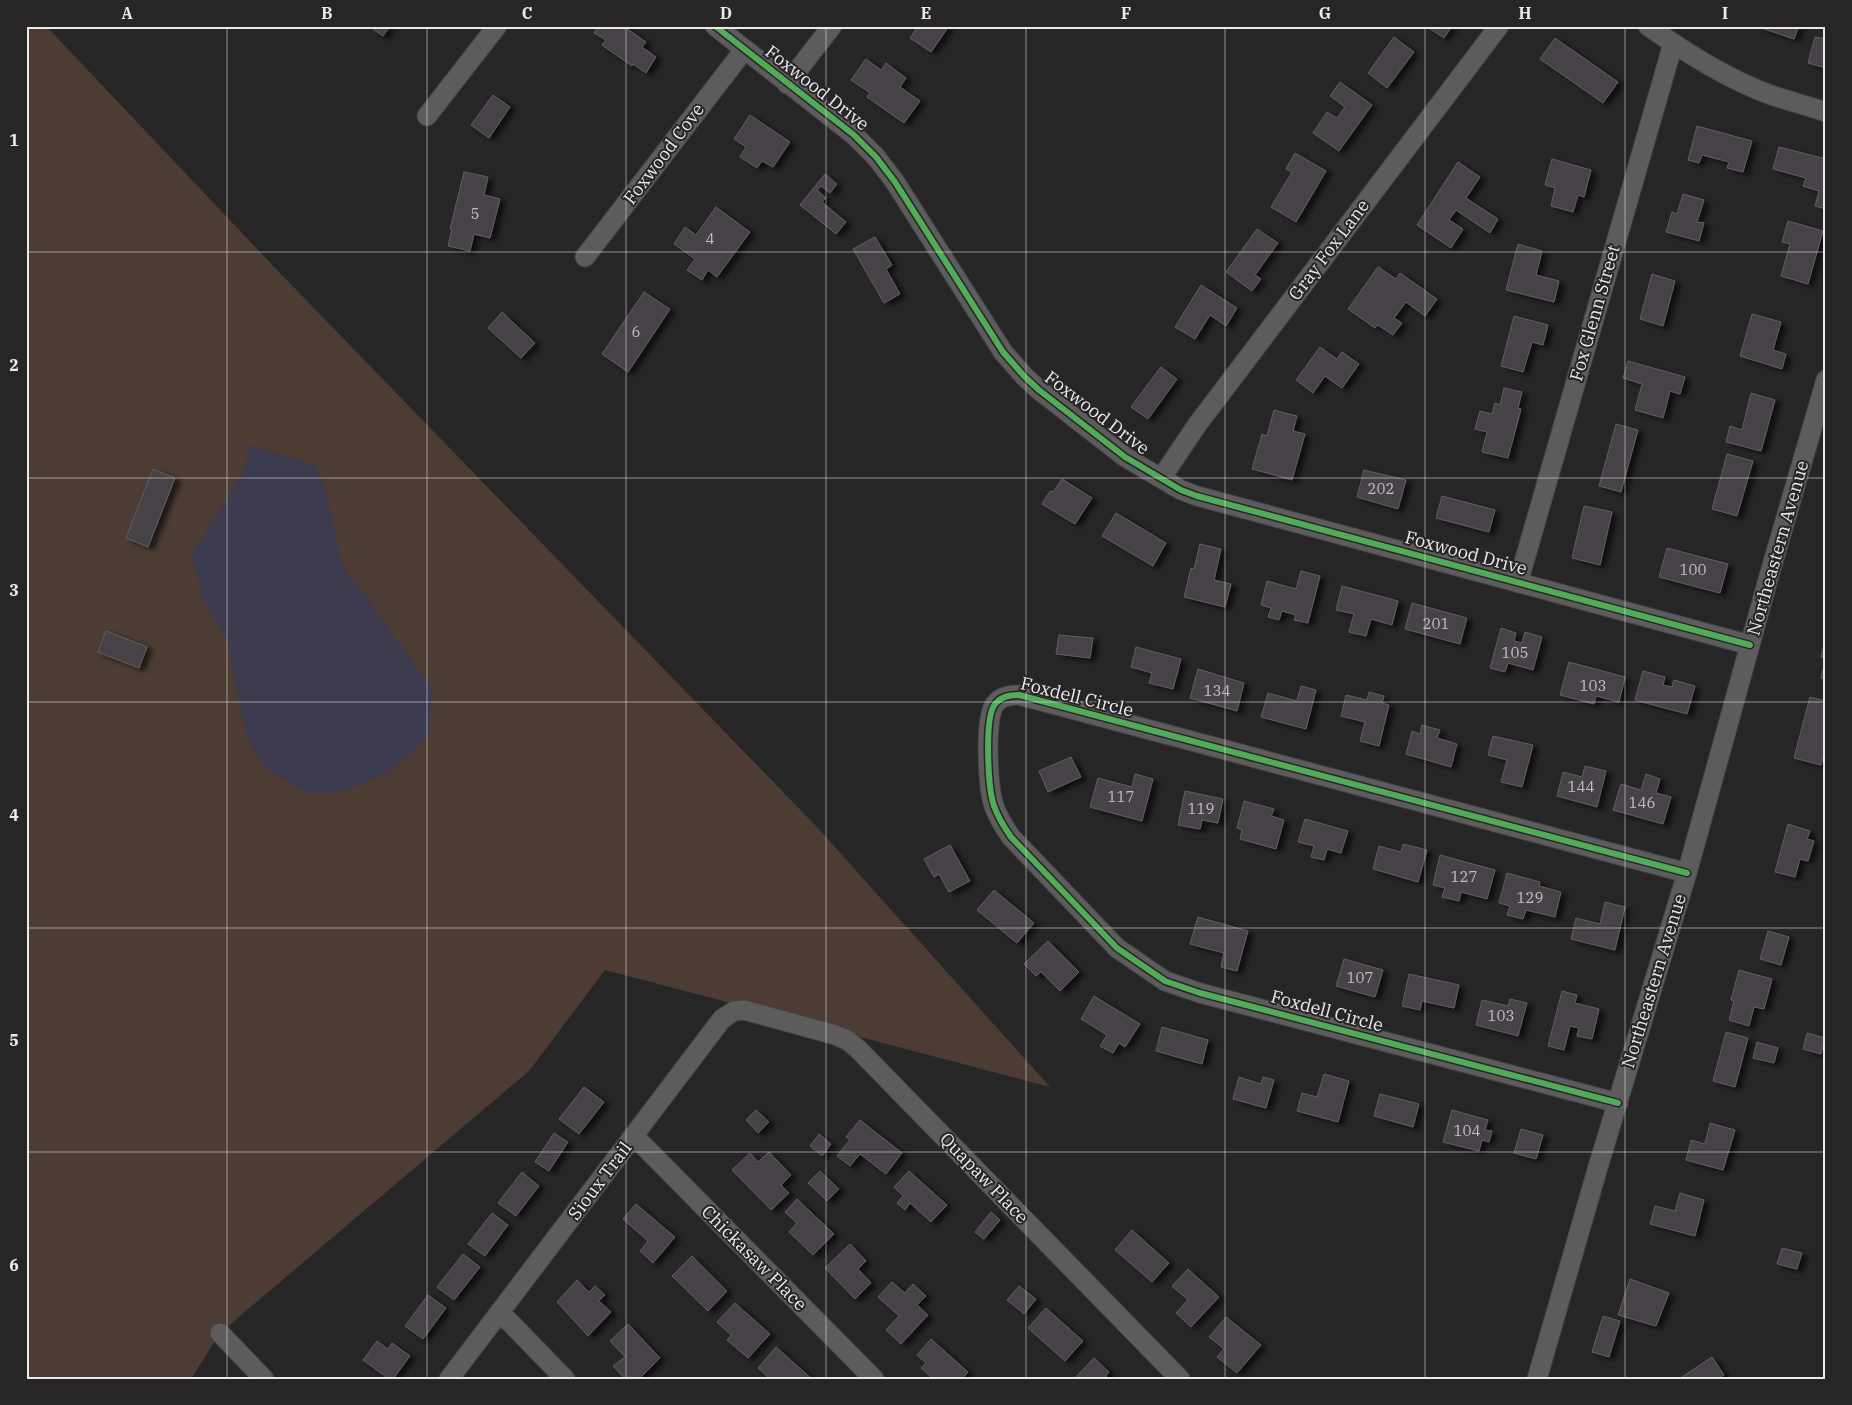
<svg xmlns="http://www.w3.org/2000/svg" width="1852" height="1405" viewBox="0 0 1852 1405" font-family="'IBM Plex Serif',serif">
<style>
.green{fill:#4c3c33}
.water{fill:#3c3b50}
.building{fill:#464247;stroke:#605f60;filter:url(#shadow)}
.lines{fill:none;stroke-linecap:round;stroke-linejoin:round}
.minor-casing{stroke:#444344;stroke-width:21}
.minor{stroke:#5d5c5c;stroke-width:19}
.cycleway-casing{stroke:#282527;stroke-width:9}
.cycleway{stroke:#51ab58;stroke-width:6}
.grid{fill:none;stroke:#ebe9ea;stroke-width:1;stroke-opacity:0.55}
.labels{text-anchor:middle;stroke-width:4;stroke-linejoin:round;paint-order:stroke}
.number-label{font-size:15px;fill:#c2bfc1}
.street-label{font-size:18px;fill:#ebe9ea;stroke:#282527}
.neatline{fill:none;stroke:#ebe9ea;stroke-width:2}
.grid-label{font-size:16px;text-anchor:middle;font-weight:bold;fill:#ebe9ea}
</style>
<defs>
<filter id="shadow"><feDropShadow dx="5.5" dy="3" stdDeviation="2.5" flood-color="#0009"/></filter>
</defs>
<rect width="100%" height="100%" fill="#272627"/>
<path class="green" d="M26,26h20l232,245 538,555 234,261 -445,-117 -76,101 -309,262 -29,46h-165z"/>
<path class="water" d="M249,445l67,20 12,35 13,63 91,125 -3,45 -13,17 -34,25 -27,12 -21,6 -24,1 -44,-25 -18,-29 -10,-42 -10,-56 -25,-44 -12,-43 53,-83z"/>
<path class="building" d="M376,26h14l-7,10 -10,-7z
M598,26h25l23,16 -4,5 14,10 -10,16 -13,-9 -1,2 -30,-21 4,-5 -12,-7z
M918,26h31l-18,26 -21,-14z
M1426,26h26l-8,12z
M1756,26h43l-5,13z
M1394,37l20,15 -27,36 -19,-15z
M1815,37l11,2v29l-18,-5z
M1555,38l63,44 -15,21 -63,-44z
M866,59l15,11 5,-7 20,15 -6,9 20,14 -16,22 -37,-26 3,-4 -19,-13z
M1340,82l32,23 -33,46 -26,-18 14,-21 10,6 8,-11 -15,-11z
M493,95l17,12 -21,31 -18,-13z
M750,115l40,27 -17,25 -11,-6 -5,7 -17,-11 6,-10 -12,-8z
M1697,126l55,15 -9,31 -16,-4 2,-6 -27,-7 -3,8 -11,-3z
M1779,147l47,12v50l-11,-3 4,-15 -16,-5 3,-8 -33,-9z
M1295,153l31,18 -30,51 -25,-15 21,-35 -6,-3z
M1552,159l39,11 -7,27 -6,-2 -5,17 -22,-6 4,-18 -10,-3z
M1458,162l22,15 -14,21 32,21 -8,14 -34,-23 -7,10 14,9 -12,19 -34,-23z
M464,172l24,5 -4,18 16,4 -10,39 -16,-4 -4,17 -22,-5 4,-17h-2z
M825,174l12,10 -7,9 -9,-7 -4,4 9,8 -4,4 24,20 -10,12 -36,-29z
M1683,194l21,6 -7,22 7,1 -5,18 -33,-9 6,-20 5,2z
M716,207l34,25 -33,45 -9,-7 -6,10 -15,-10 8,-11 -21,-15 11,-17 11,8z
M1788,221l35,10 -15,53 -27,-8 9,-32 -8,-2z
M1257,229l21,14 -23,32 6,4 -9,12 -26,-19z
M875,237l17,28 -6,4 14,25 -16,9 -31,-54z
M1518,244l24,7 -6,24 23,6 -5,21 -48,-12z
M1378,267l18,12 4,-6 37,26 -12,17 -19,-14 -12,16 8,5 -9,12 -15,-10 -3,3 -27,-19z
M1652,274l23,7 -12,45 -23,-7z
M1201,285l36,23 -11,18 -16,-11 -15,24 -20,-12z
M644,292l26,17 -42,63 -26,-18z
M502,312l33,31 -14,15 -33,-30z
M1752,314l29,8 -8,28 13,4 -4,15 -42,-13z
M1514,316l34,9 -5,20 -11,-3 -9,30 -22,-6z
M1320,347l17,12 5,-7 17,12 -17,24 -17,-12 -12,17 -17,-13z
M1628,361l57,16 -5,17 -10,-3 -7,27 -28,-8 7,-26 -19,-6z
M1161,367l16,12 -29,40 -17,-12z
M1504,388l18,4 -4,16 3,1 -13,49 -26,-6 5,-20 -12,-3 5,-18 12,3 3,-11 5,2z
M1751,393l24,7 -14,51 -35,-9 4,-16 12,4z
M1274,410l23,6 -4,15 12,3 -13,46 -40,-11 10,-35 5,2z
M1616,424l22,6 -17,62 -22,-6z
M1727,454l26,7 -16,55 -25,-7z
M153,469l22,9 -27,69 -22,-9z
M1364,470l42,10 -8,29 -41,-12z
M1062,479l30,19 -17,26 -33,-20 8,-13 3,1z
M1442,496l53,14 -6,22 -53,-14z
M1584,506l28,6 -12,53 -28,-7z
M1116,513l50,30 -13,23 -51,-30z
M1200,544l21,5 -7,31 17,4 -6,23 -41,-10 7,-29 3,1z
M1667,548l61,16 -8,29 -61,-16z
M1301,571l19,5 -12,47 -14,-3 2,-5 -14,-4 -3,9 -11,-3 3,-9 -10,-3 6,-24 29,8z
M1342,586l56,15 -6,24 -21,-6 -5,17 -17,-4 5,-18 -18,-4z
M1412,603l55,15 -7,26 -55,-15z
M1501,628l15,5 -2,8 8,2 3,-11 17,5 -9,33 -25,-7 -3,9 -15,-4z
M106,631l41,16 -8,21 -41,-16z
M1059,635l34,3 -3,20 -34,-4z
M1825,641h1v38l-5,-1 5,-20 -5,-1z
M1136,647l45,12 -8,30 -24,-6 3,-10 -21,-6z
M1569,662l56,15 -6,25 -23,-6 -2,8 -34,-9z
M1198,669l46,14 -7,28 -47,-13z
M1643,671l22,6 -2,8 9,2 2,-7 21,6 -8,28 -52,-14z
M1301,686l15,4 -10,39 -45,-12 7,-24 29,8z
M1369,692l15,4 -2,7 7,2 -10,41 -19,-5 5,-19 -24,-6 5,-21 21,5z
M1810,697l16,4v46l-5,18 -27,-7z
M1422,725l18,5 -3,8 20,6 -6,23 -45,-13 6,-23 8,3z
M1493,736l40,9 -11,42 -21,-5 6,-22 -19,-5z
M1071,757l10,20 -33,15 -9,-21z
M1585,766l21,5 -9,36 -40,-11 6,-24 19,5z
M1135,774l18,5 -11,42 -52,-14 8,-29 34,9z
M1646,774l14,5 -4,14 15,4 -8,27 -50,-14 8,-26 20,6z
M1185,791l38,8 -5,24 -16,-3 -2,9 -22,-4z
M1244,801l30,8 -3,7 13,4 -8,29 -36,-10 2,-9 -5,-2z
M1305,819l43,12 -7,22 -14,-4 -3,11 -13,-3 3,-11 -16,-4z
M1788,824l22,7 -3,8 7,2 -6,20 -8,-2 -5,18 -20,-5z
M1403,844l24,6 -9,32 -45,-13 6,-23 22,6z
M950,845l20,36 -21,11 -10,-18 -5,3 -10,-18z
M1440,855l55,15 -8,29 -26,-7 -2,9 -17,-4 3,-9 -12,-3z
M1507,873l33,9 -1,4 22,6 -6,25 -29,-7 -3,9 -16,-4 3,-9 -11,-3z
M994,890l40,33 -17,20 -40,-33z
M1605,902l20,5 -10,43 -44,-11 5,-21 24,6z
M1198,917l50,14 -11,40 -16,-4 3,-14 -34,-9z
M1768,931l21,6 -8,28 -21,-6z
M1048,941l31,31 -19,19 -19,-19 -5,4 -12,-12z
M1344,959l39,11 -8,27 -39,-11z
M1739,970l33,9 -8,30 -10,-2 -5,19 -20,-6 5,-19 -3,-1z
M1409,974l50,11 -5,23 -32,-7 -2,9 -18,-4z
M1562,991l15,4 -2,8 24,6 -7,30 -15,-3 2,-8 -9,-2 -6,24 -16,-4z
M1094,996l46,28 -15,23 -6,-4 -6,10 -13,-7 7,-11 -26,-16z
M1510,999l17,4 -9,33 -42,-11 6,-25 26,6z
M1162,1027l46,13 -6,24 -46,-13z
M1726,1032l22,6 -13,49 -22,-6z
M1807,1033l18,5 -4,16 -18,-5z
M1757,1042l21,6 -4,15 -21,-5z
M1324,1074l25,7 -11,41 -41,-11 5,-18 15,4z
M1239,1077l22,7 2,-7 11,3 -8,28 -33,-9z
M584,1087l20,15 -25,32 -20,-15z
M1380,1094l39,10 -6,23 -39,-11z
M756,1110l13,12 -11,11 -12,-13z
M1452,1110l36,10 -3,10 7,1 -3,11 -7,-2 -3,11 -36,-9z
M860,1120l42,33 -16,21 -26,-20 -10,12 -13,-10 13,-16 -4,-3z
M1710,1123l25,7 -12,40 -37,-10 5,-20 14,4z
M1521,1129l22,6 -7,24 -22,-6z
M554,1133l14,9 -19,29 -14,-9z
M819,1134l12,10 -9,12 -12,-10z
M769,1152l22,23 -10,10 8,8 -18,17 -39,-40 18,-17 8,9z
M820,1171l19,18 -12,12 -19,-18z
M909,1171l38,34 -16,17 -21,-19 -5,7 -8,-7 6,-7 -9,-9z
M522,1172l17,14 -23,30 -18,-13z
M1680,1193l24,7 -9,36 -45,-12 5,-18 20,5z
M797,1199l37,35 -21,21 -24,-23 8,-9 -12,-11z
M636,1204l39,33 -22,26 -13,-12 8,-10 -25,-22z
M991,1212l9,8 -16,19 -9,-7z
M492,1213l16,12 -23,31 -17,-12z
M1132,1230l37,33 -17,19 -37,-32z
M850,1244l16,17 -8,8 13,14 -16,16 -30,-31z
M1782,1248l20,5 -5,16 -20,-5z
M463,1254l17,13 -26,33 -17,-13z
M692,1256l35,35 -19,20 -36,-35z
M1188,1269l31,28 -28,30 -15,-14 12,-13 -16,-14z
M1630,1279l39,14 -13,33 -38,-11z
M577,1280l12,12 6,-6 10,9 -6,6 12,11 -23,24 -31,-34z
M892,1282l13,11 8,-9 13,12 -9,9 11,10 -27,29 -15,-14 13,-14 -21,-19z
M1019,1286l17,13 -12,15 -17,-14z
M428,1295l18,13 -23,31 -18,-13z
M735,1303l35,31 -22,24 -21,-18 4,-5 -14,-13z
M1046,1308l37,33 -18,20 -37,-33z
M1603,1316l17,5 -11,36 -17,-5z
M1226,1317l35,28 -24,28 -20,-16 7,-8 -15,-12z
M628,1324l32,34 -21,21h-14l-12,-13 12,-9 -15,-16z
M931,1339l37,33 -6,7h-29l-12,-11 5,-5 -9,-8z
M377,1341l11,8 4,-6 18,13 -17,23h-4l-26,-19z
M776,1347l36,32h-42l-12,-11z
M1712,1357l12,18 -6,4h-39z
M1094,1358l15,14 -3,4 3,3h-33l-1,-1z"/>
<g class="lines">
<defs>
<path id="minor" d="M715,26l139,109 22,22 19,25 108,170 21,24 15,14 86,67 56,33 16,6 553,149
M1648,26c38,27 79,53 123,69 18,6 37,11 55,17
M787,84l45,-58
M427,116l70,-90
M585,257l159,-207
M1162,477l35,-52 302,-399
M1518,583l155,-539
M1618,1103l-418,-110 -35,-12 -48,-33 -106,-111c-7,-10 -13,-20 -17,-31 -6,-18 -10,-88 1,-102 6,-8 15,-9 24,-9l668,178
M634,1136l240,243
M500,1312l65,67
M220,1333l44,46
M449,1379l273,-360 12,-8 10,-1 91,25 12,5 11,9 322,330
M1537,1379l61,-212 89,-294 82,-297 57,-196"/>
</defs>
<use href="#minor" class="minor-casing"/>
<use href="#minor" class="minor"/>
<defs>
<path id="cycleway" d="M715,26l139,109 22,22 19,25 108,170 21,24 15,14 86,67 56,33 16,6 553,149
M1618,1103l-418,-110 -35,-12 -48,-33 -106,-111c-7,-10 -13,-20 -17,-31 -6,-18 -10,-88 1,-102 6,-8 15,-9 24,-9l668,178"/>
</defs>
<use href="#cycleway" class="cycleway-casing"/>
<use href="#cycleway" class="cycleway"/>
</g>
<path class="grid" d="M227,26v1353M427,26v1353M626,26v1353M826,26v1353M1026,26v1353M1225,26v1353M1425,26v1353M1625,26v1353M26,252h1800M26,478h1800M26,702h1800M26,928h1800M26,1152h1800"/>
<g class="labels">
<g class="number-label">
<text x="475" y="219">5</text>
<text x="710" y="244">4</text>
<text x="636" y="337">6</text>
<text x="1381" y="494">202</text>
<text x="1693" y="575">100</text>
<text x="1436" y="629">201</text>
<text x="1515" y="658">105</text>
<text x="1593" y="691">103</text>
<text x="1217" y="696">134</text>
<text x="1581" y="792">144</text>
<text x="1121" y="802">117</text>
<text x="1642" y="808">146</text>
<text x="1201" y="814">119</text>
<text x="1464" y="882">127</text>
<text x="1530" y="903">129</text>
<text x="1360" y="983">107</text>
<text x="1501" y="1021">103</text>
<text x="1467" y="1136">104</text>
</g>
<g class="street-label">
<text transform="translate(817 88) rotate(38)" y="6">Foxwood Drive</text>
<text transform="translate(664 154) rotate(-53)" y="6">Foxwood Cove</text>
<text transform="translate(1329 250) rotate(-53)" y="6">Gray Fox Lane</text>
<text transform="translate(1595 313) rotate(-74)" y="6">Fox Glenn Street</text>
<text transform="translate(1097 413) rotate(37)" y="6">Foxwood Drive</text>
<text transform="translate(1778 548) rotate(-74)" y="6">Northeastern Avenue</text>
<text transform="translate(1466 553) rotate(15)" y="6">Foxwood Drive</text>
<text transform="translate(1077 697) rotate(14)" y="6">Foxdell Circle</text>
<text transform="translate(1654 981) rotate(-73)" y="6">Northeastern Avenue</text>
<text transform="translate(1327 1011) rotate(15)" y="6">Foxdell Circle</text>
<text transform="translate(984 1178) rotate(46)" y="6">Quapaw Place</text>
<text transform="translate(600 1181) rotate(-53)" y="6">Sioux Trail</text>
<text transform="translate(754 1258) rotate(45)" y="6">Chickasaw Place</text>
</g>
</g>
<rect width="1852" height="1405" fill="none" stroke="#282527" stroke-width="55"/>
<rect x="28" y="28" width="1796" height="1350" class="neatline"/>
<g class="grid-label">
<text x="127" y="19">A</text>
<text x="327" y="19">B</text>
<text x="527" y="19">C</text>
<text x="726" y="19">D</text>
<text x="926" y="19">E</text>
<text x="1126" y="19">F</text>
<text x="1325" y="19">G</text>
<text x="1525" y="19">H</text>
<text x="1725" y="19">I</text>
<text x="14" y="146">1</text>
<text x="14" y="371">2</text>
<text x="14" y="596">3</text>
<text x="14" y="821">4</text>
<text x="14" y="1046">5</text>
<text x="14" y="1271">6</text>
</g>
</svg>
